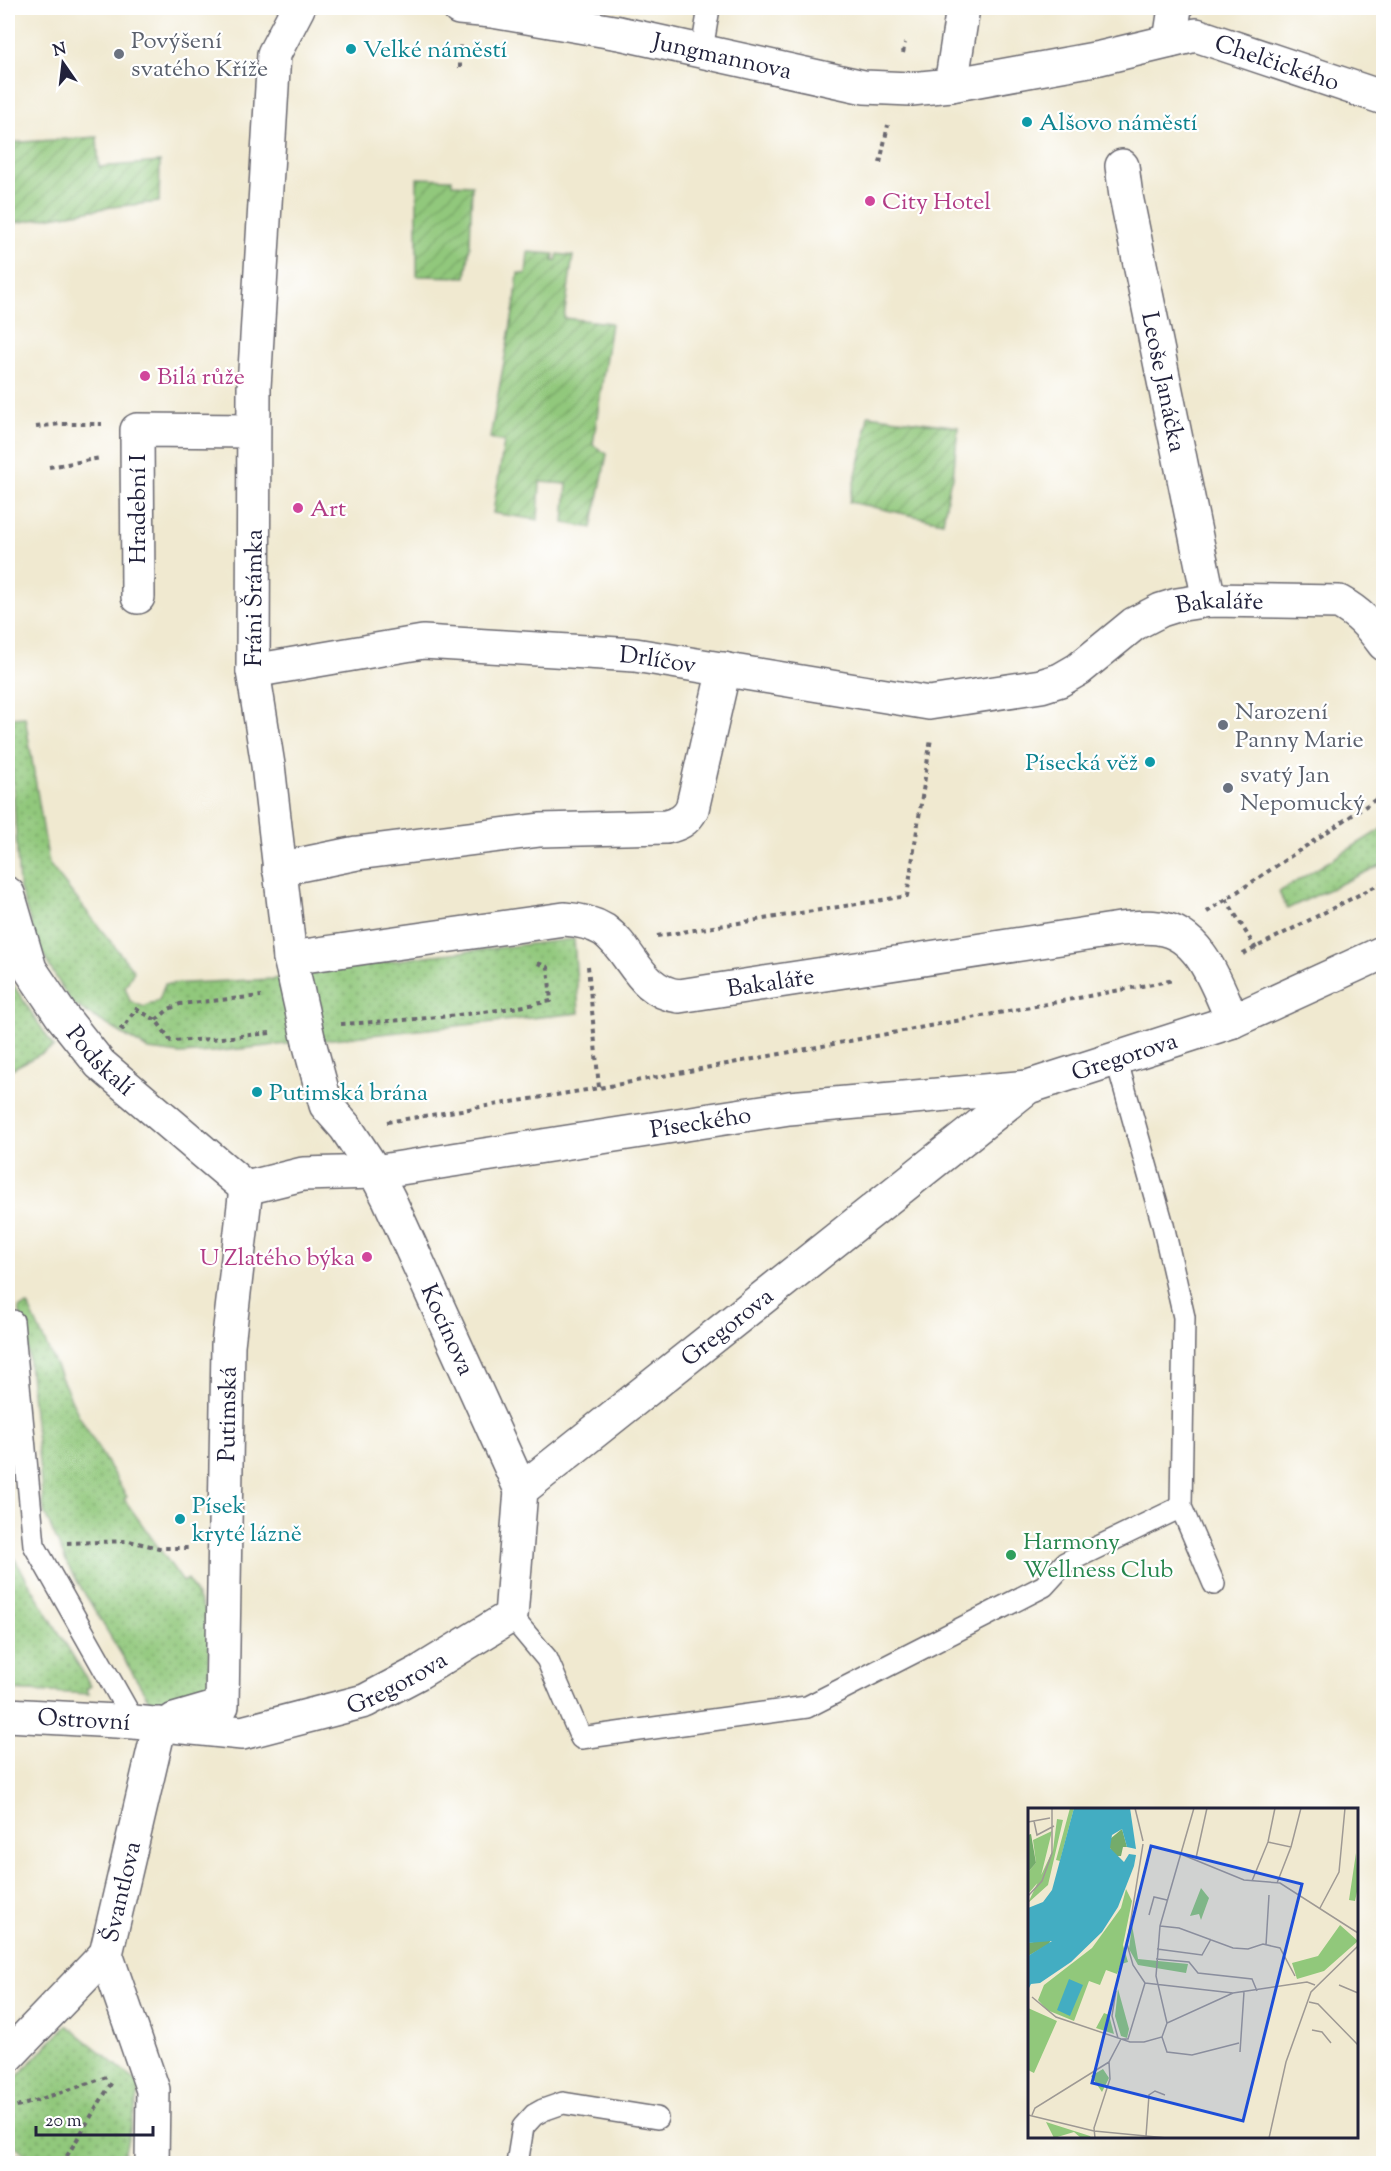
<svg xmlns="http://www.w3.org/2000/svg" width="1391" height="2171" viewBox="0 0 1391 2171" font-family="'Sorts Mill Goudy',serif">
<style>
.grass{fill:url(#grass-dots);stroke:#5a755b;stroke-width:1.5}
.garden{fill:url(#garden-furrows);stroke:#5a755b;stroke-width:1.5}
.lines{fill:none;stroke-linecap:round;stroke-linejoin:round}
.lane-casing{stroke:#6a686f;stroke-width:24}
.street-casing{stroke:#6a686f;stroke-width:36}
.path{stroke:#6a686f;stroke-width:4;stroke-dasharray:4.5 4.5;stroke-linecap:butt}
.lane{stroke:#fff;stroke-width:21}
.street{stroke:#fff;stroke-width:33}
.street-bridge-casing{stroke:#6a686f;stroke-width:36;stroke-linecap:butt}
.street-bridge{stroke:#fff;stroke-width:33}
.culture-dot{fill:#0f9aa8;stroke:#fff;stroke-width:2}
.worship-dot{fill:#6b7280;stroke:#fff;stroke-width:2}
.hotel-dot{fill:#d1479c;stroke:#fff;stroke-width:2}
.leisure-dot{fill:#2e9e5b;stroke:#fff;stroke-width:2}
.labels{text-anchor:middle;stroke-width:4.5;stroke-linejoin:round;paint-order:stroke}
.worship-label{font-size:24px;fill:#5b616d;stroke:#fff;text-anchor:start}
.culture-label{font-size:24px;fill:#0d838f;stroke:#fff;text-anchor:start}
.street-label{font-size:24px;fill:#22223b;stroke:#fff}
.hotel-label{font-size:24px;fill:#b23c85;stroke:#fff;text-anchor:start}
.leisure-label{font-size:24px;fill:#27864d;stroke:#fff;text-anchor:start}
.inset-road{fill:none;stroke:#9e9994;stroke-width:1.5}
.view{fill:#1d4ed8;fill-opacity:0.15;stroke:#1d4ed8;stroke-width:3}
.inset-edge{fill:none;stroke:#22223b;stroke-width:3}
</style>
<defs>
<pattern id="grass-dots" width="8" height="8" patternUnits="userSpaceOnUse" patternTransform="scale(1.5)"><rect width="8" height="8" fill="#91c87b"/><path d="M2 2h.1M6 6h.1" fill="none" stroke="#76a266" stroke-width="1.8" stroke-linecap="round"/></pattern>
<pattern id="garden-furrows" width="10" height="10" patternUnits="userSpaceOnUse" patternTransform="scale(1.5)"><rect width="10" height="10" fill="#91c87b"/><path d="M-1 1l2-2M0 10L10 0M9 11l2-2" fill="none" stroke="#76a266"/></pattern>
</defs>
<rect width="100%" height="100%" fill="#fff"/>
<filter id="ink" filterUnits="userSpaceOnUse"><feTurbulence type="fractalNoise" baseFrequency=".0167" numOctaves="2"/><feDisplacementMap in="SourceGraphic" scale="12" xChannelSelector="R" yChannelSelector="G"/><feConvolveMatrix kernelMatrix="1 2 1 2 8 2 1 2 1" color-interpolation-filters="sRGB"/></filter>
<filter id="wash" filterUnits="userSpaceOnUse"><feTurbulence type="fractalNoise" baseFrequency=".008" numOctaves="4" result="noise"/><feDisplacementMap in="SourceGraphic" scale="24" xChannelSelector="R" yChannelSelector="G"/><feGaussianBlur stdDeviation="1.35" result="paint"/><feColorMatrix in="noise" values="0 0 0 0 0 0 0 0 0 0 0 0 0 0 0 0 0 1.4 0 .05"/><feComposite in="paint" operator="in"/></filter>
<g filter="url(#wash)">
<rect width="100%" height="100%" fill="#f0e9d0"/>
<path class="grass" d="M25,717l24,147 85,107 -9,16 5,14 14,6 15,-7 6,-16 107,-5 154,-23 148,-17 5,74 -367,39 -32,2 -31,-4 -78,-47 -24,-41 -12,-26 -16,-50 -9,-153 2,-15z
M1383,828v36l-96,45 -8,-17z
M8,977l46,70 -46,24z
M28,1305l50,109 49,83 -3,2 59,83 5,-3 22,42 -1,80 -59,1 -82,-136 -24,-54 -17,-168 -8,-36z
M8,1360l9,97 -5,10 -4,1z
M8,1548l83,138 -5,3 3,5 -81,-4z
M67,2025l74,60 -19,78h-87l-27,-24v-53z"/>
<path class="garden" d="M97,137l2,30 61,-5 -1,40 -47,5 -104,17v-81z
M417,178l35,1v5l20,1 -2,60 -4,32 -49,-1z
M528,252l26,2 -1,7h3l2,-7 15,2 -9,62 47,5 -18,122 14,9 -15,74 -28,-5 3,-39 -27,-2 -2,38 -45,-7 11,-71 -14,-4 25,-136 3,-29 8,1z
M868,415l90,12 -5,51 -3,4 -7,40 -94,-20 15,-58z"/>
</g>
<g filter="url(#ink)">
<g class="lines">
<defs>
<path id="lane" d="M702,50l7,-42
M1116,1058l47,167 21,92 -3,190 33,77
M13,1321l21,224 100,177
M511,1616l36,43 34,79 226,-31 237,-121 21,-23 116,-56
M517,2164l6,-37 11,-12 9,-5 20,-7 94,15"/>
<g id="street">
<path id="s1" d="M459,8l33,3 127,22 245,54 47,2 40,-4 149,-27 96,-23 188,63"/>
<path d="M1170,41l5,-33"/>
<path d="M951,85l12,-77"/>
<path id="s2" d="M1122,166l4,30 83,404"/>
<path d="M138,597l-1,-167 116,1"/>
<path id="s3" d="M253,671l170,-29 212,13 294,48 112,-17 19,-6 19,-11 55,-45 27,-14 16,-5 32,-5 130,2c20,11 31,23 45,42"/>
<path d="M279,869l78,-16 183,-23 126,-3c12,-3 20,-6 26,-18l32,-140"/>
<path id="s4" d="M8,894l22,75 31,46 39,49 146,124"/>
<path id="s5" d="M290,958l274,-39c14,1 27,3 40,11 29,21 34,61 75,66l441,-67c13,-1 25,-3 38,-1 44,5 59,59 75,93"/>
<path id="s6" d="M294,975l-4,-17 -22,-193 -15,-94 1,-284 20,-333 24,-46"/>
<path id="s7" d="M309,1042l17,63 20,23 29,44 14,27 132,291"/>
<path id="s8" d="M246,1188l57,-14 72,-2 414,-64 239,-21"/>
<path id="s9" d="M8,1715l126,7 108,11 123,-32 53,-28 93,-57 10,-126 507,-403 205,-66 151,-69"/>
<path id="s10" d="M174,1720l48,-14 6,-361 18,-157"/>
<path d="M8,2056l98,-102"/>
<path id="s11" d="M152,2164l1,-74 -47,-136 54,-230"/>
</g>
</defs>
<use href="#lane" class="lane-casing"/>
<use href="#street" class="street-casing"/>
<path class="path" d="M903,53l2,-10
M460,68v-23
M880,163l8,-38
M36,427l24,-3h42
M49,467l52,-9
M1226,899l30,50
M1207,912l177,-118
M657,936l250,-40 24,-158
M1243,954l141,-72
M588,966l11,122
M156,1020l13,-11 11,-5 81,-8
M341,1024c70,-4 141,-9 210,-23l-3,-34 -13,-5
M120,1027l3,2 13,-20 20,11 15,21 41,-2 58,-6
M387,1122l212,-34 575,-108
M67,1543l62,-2 30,7h29
M8,2110l102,-34
M8,2151l13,13
M62,2164l50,-82"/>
<use href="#lane" class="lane"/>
<use href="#street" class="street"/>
<defs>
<path id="street-bridge" d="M294,975l15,67"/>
</defs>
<use href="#street-bridge" class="street-bridge-casing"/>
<use href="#street-bridge" class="street-bridge"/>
</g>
</g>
<g class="culture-dot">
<circle cx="351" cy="49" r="6"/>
<circle cx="1027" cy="122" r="6"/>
<circle cx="1150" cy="762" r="6"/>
<circle cx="257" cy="1092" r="6"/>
<circle cx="180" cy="1519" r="6"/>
</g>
<g class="worship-dot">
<circle cx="119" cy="54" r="6"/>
<circle cx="1223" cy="725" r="6"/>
<circle cx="1228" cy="788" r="6"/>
</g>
<g class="hotel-dot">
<circle cx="870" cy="201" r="6"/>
<circle cx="145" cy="376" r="6"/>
<circle cx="298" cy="508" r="6"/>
<circle cx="367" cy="1257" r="6"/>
</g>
<circle class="leisure-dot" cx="1011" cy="1555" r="6"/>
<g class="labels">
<g class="worship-label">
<text x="131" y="48">Povýšení<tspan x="131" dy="28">svatého Kříže</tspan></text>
<text x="1235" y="719">Narození<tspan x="1235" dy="28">Panny Marie</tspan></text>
<text x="1240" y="782">svatý Jan<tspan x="1240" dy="28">Nepomucký</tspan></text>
</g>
<g class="culture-label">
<text x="363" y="57">Velké náměstí</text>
<text x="1039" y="130">Alšovo náměstí</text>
<text x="1138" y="770" text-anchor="end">Písecká věž</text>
<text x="269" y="1100">Putimská brána</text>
<text x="192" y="1513">Písek<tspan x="192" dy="28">kryté lázně</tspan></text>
</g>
<g class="street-label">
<text dy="8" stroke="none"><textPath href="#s1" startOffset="268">Jungmannova</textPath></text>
<text dy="8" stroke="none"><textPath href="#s1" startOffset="836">Chelčického</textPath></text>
<text dy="8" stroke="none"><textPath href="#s2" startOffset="220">Leoše Janáčka</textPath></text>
<text transform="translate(137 509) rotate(-90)" y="8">Hradební I</text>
<text dy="8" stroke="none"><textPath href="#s6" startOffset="380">Fráni Šrámka</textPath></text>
<text dy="8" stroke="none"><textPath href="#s3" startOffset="999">Bakaláře</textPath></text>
<text dy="8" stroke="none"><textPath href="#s3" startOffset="408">Drlíčov</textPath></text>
<text dy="8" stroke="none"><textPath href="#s5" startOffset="514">Bakaláře</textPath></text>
<text dy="8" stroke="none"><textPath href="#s9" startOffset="1406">Gregorova</textPath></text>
<text dy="8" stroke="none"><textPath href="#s4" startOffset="194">Podskalí</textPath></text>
<text dy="8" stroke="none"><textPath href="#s8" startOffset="460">Píseckého</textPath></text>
<text dy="8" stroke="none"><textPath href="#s9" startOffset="920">Gregorova</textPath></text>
<text dy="8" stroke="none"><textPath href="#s7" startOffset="322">Kocínova</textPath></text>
<text dy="8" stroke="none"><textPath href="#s10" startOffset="342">Putimská</textPath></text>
<text dy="8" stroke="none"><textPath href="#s9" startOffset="398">Gregorova</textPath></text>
<text dy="8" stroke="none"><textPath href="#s9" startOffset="76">Ostrovní</textPath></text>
<text dy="8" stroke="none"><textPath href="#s11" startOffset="282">Švantlova</textPath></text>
</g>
<g class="hotel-label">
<text x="882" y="209">City Hotel</text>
<text x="157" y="384">Bilá růže</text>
<text x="310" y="516">Art</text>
<text x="355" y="1265" text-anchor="end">U Zlatého býka</text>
</g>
<g class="leisure-label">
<text x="1023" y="1549">Harmony<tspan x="1023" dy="28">Wellness Club</tspan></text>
</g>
</g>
<g transform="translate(1028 1808)">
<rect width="330" height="330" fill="#f0e9d0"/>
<path d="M42,0h4l-14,53 -4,-1zM29,11l6,1 -15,65 -20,18 25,-53zM24,23l-12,49 -12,14v-22l8,-9 -3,-23zM328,45l2,34 -3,14 -6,-1zM98,81l6,12 -9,44 5,17 -7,2 -4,10 -11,-4 -6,15 -11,-4 -15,40 -27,-11 -9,-10 6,-15 48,-37 29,-40zM104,117l6,34 50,5 -2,9 -48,-8 -9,-16zM312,117l18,16 -34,30 -27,8 -5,-16 26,-7zM90,181l11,40 -2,9 -6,-2 -6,-20zM76,205l5,2 5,19 -18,-6zM75,261l6,9 -7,14 -11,-16zM18,314l44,14 1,2h-10l-7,-6 -20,6z" fill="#91c87b"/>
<path d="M94,21l5,18h-4l-2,9h-6l-5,-8v-9zM3,26l5,29 -8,9v-37zM23,131l-2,5 -21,12v-13z" fill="#74ac6b"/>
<path d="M173,80l8,10 -8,22 -2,-6 -9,2zM0,200l29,13 -23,52 -6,-3z" fill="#91c87b"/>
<path d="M46,0h56l6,41 -9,-2 -5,-18 -10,6 -2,13 14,14 5,-8 7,1 -2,11 -16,41 -16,25 -31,30 -31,21 -9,1 -3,6v-34l24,-15 -24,2v-35l15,-6 9,-12zM41,171l14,6 -13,31 -13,-6z" fill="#43adc2"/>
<path class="inset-road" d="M107,0l8,33M6,13l3,14 17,-9M0,14l22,-4M240,34l7,-34M115,36l-16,100 6,21 12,18M263,39l10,-39M155,47l61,25 36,3 78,50M168,50l11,-50M224,73l16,-39 23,5 -14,36M0,88l14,-15 10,-28v-45M292,100l19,-36 6,-64M121,107l5,-18 13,3M132,118l19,2 54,20 15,1 15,-5 17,4 15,28M238,137l3,-50M129,141l45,6 9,-16M128,151l33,3 9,11 54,6 5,12M117,175l88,10M311,177l19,8M88,183l-4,25 6,22M4,189l24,20 74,25h14l18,-5 5,-14 66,-30 74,-11 8,3M281,194l9,2 40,41M139,215l-11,-47 4,-50 34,-118M284,222l10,2 9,11M134,229l5,15 25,3 47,-12M94,231h6l17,-56M212,244l4,-60M0,307l66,16 73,7M4,307l3,-7 74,-46M118,328l3,-41 6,-4 10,4M67,330l-1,-10 16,-49 -1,-17 12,-23M241,330l17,-76 25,-70 47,-46"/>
<path class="view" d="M123,38l151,38 -59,237 -151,-38z"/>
<rect width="330" height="330" class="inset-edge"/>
</g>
<rect width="1391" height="2171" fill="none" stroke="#fff" stroke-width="30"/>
<g transform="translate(63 63) rotate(346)" stroke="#ffffff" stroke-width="4.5" paint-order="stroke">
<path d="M0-4.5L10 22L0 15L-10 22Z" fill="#22223b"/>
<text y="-9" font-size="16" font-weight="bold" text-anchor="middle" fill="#22223b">N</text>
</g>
<path d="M36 2126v9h117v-9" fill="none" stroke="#22223b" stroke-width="3"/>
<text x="45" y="2126" font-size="18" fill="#22223b" stroke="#ffffff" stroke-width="4.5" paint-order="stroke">20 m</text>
</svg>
